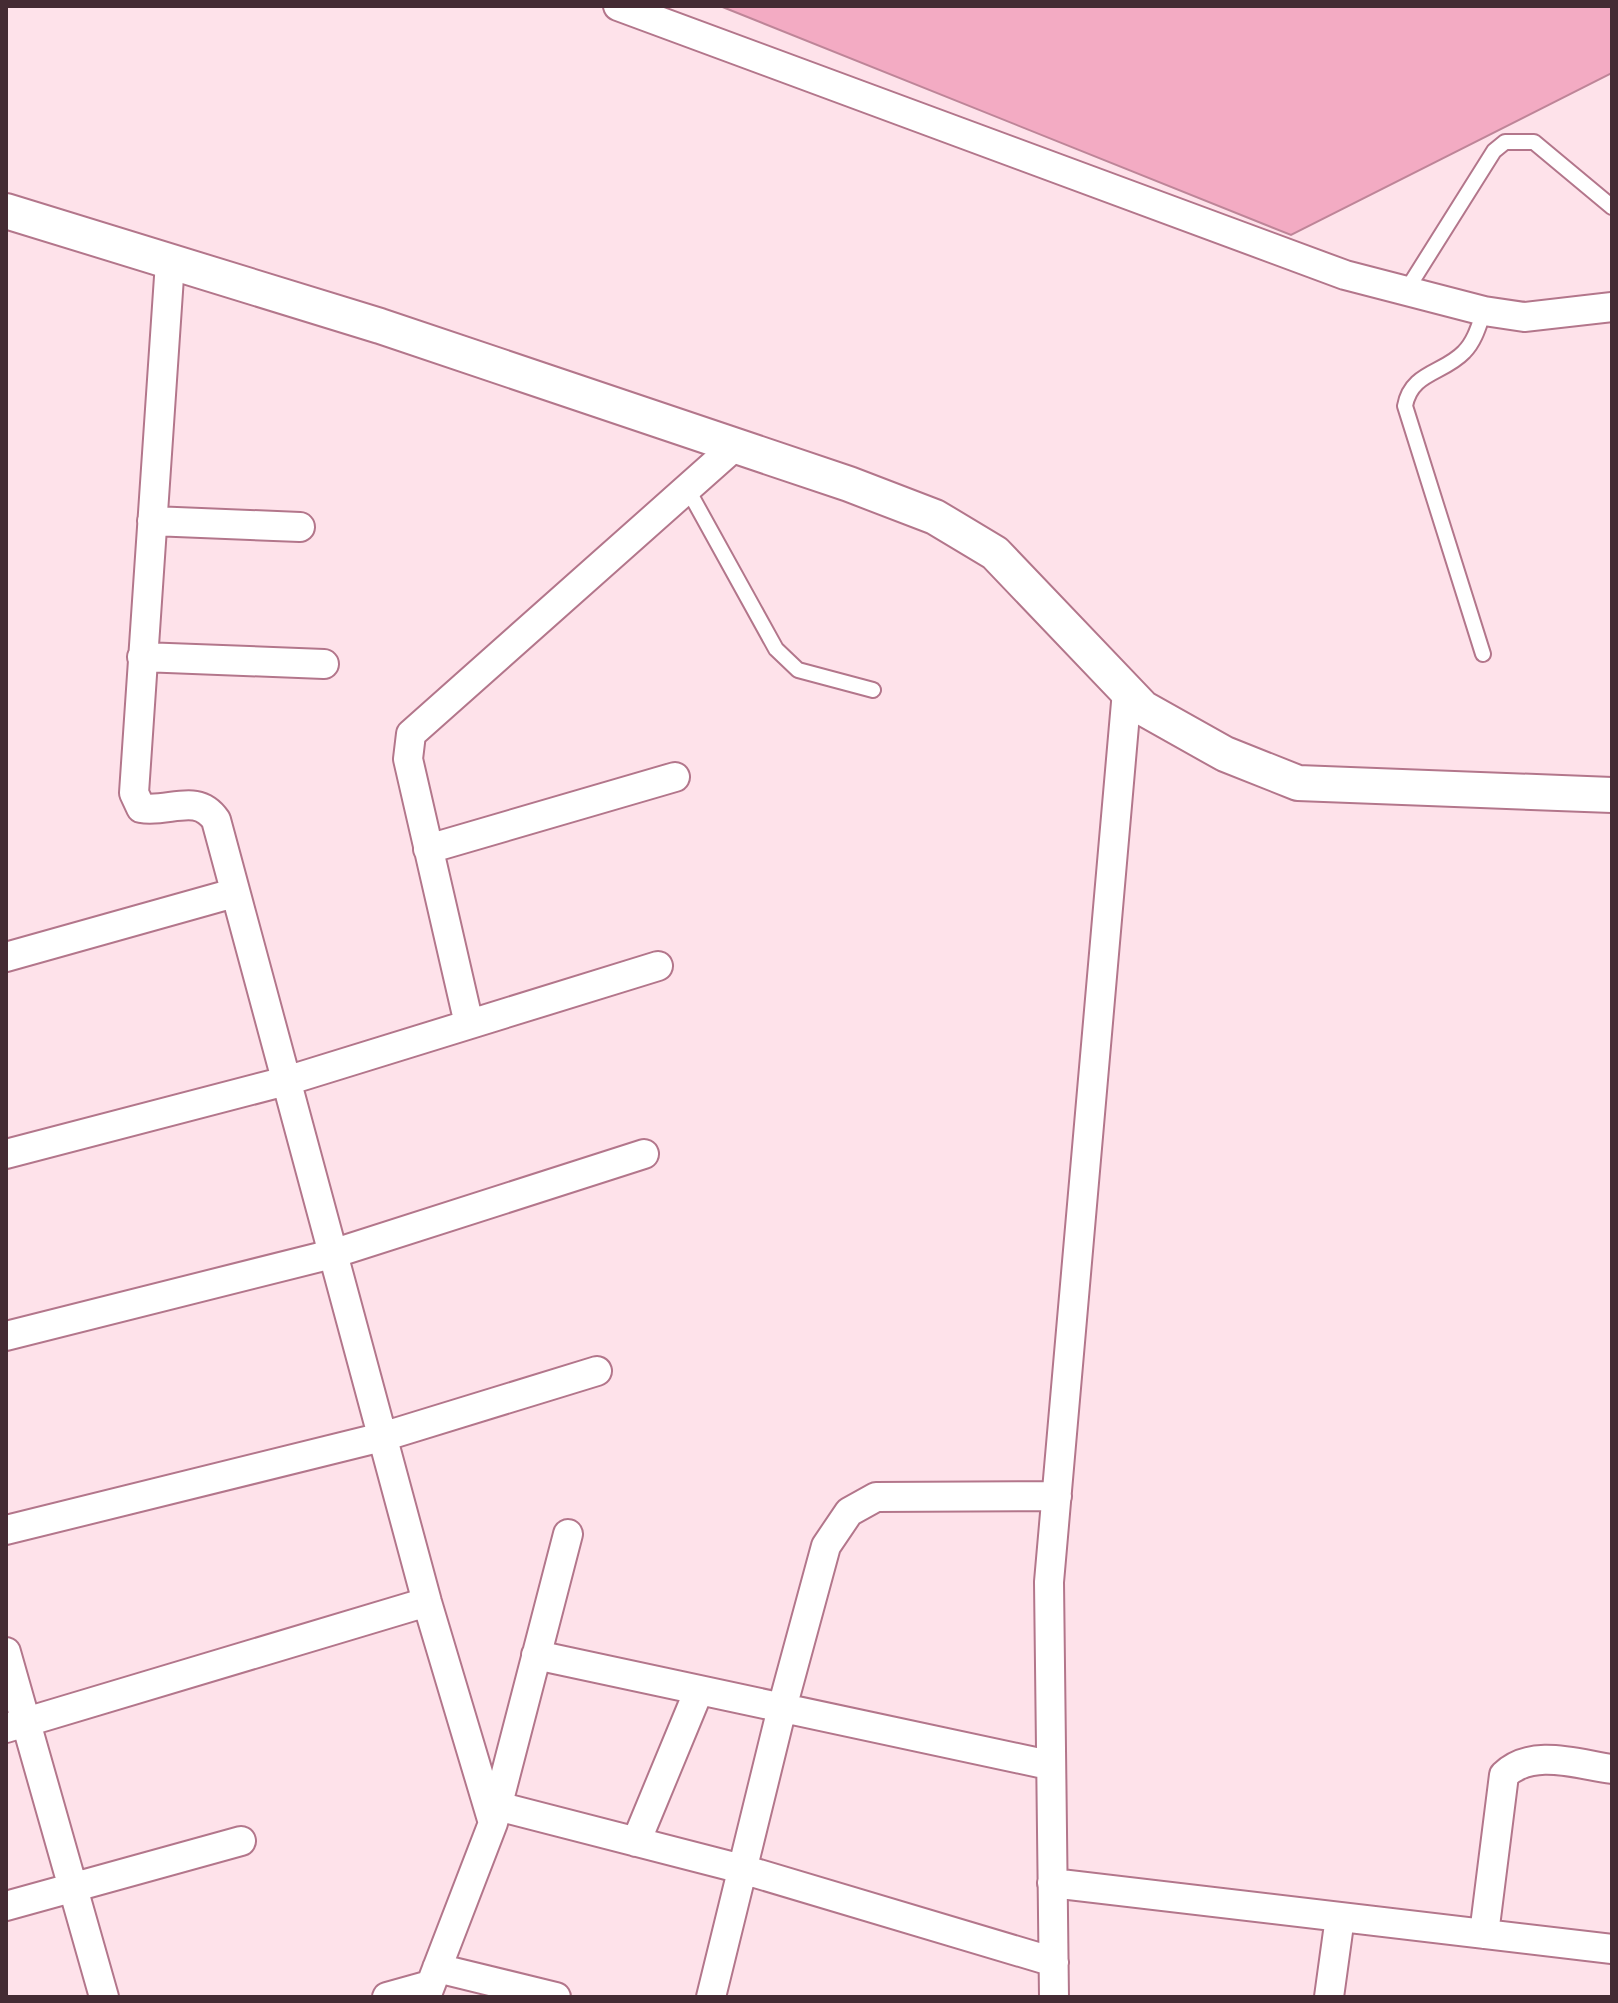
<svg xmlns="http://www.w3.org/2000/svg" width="1618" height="2003" viewBox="0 0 1618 2003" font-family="'Source Sans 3',sans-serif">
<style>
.water{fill:#f3abc3;stroke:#be8598;stroke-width:2}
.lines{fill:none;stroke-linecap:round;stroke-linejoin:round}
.service-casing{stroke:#b3768b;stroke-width:18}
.minor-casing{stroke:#b3768b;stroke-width:32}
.tertiary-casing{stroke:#b3768b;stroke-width:38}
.service{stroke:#fff;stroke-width:14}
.minor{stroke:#fff;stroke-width:28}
.tertiary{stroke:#fff;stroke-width:34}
</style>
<rect width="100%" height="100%" fill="#fee2ea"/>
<path class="water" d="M720,6h892v67l-321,162z"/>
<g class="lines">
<defs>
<path id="service" d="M1406,291l88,-140 11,-9h29l78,65
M687,488l89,161 22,21 75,20
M1483,654l-78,-248c6,-34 38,-32 59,-54 11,-11 15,-27 20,-41"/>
<path id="minor" d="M618,6l727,269 139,36 40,6 88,-10
M170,262l-36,531 7,15c28,5 56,-16 75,12l211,782 66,221
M152,521l148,6
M142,657l182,7
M428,849l247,-72
M6,957l228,-64
M469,1024l-61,-265 3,-25 324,-288
M6,1154l280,-73 372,-115
M6,1336l326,-82 312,-100
M6,1530l376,-93 215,-66
M6,1652l98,345
M536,1655l513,110
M6,1728l421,-126
M497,1806l245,63 312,93
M636,1842l63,-152
M1052,1883l560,66
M6,1906l235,-65
M1484,1934l20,-159c28,-27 73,-11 108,-6
M437,1968l119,29
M387,1997l43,-12
M426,1997l67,-174 75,-289
M711,1997l71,-289 44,-162 23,-34 27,-15 181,-1
M1054,1997l-5,-415 78,-891
M1329,1997l11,-80"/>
<path id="tertiary" d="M6,211l374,115 469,158 86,33 60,36 148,155 82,46 73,29 314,12"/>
</defs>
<use href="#service" class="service-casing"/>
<use href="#minor" class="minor-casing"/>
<use href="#tertiary" class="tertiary-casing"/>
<use href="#service" class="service"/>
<use href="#minor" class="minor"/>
<use href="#tertiary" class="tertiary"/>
</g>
<rect width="1618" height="2003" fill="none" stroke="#442b33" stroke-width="16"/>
</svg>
